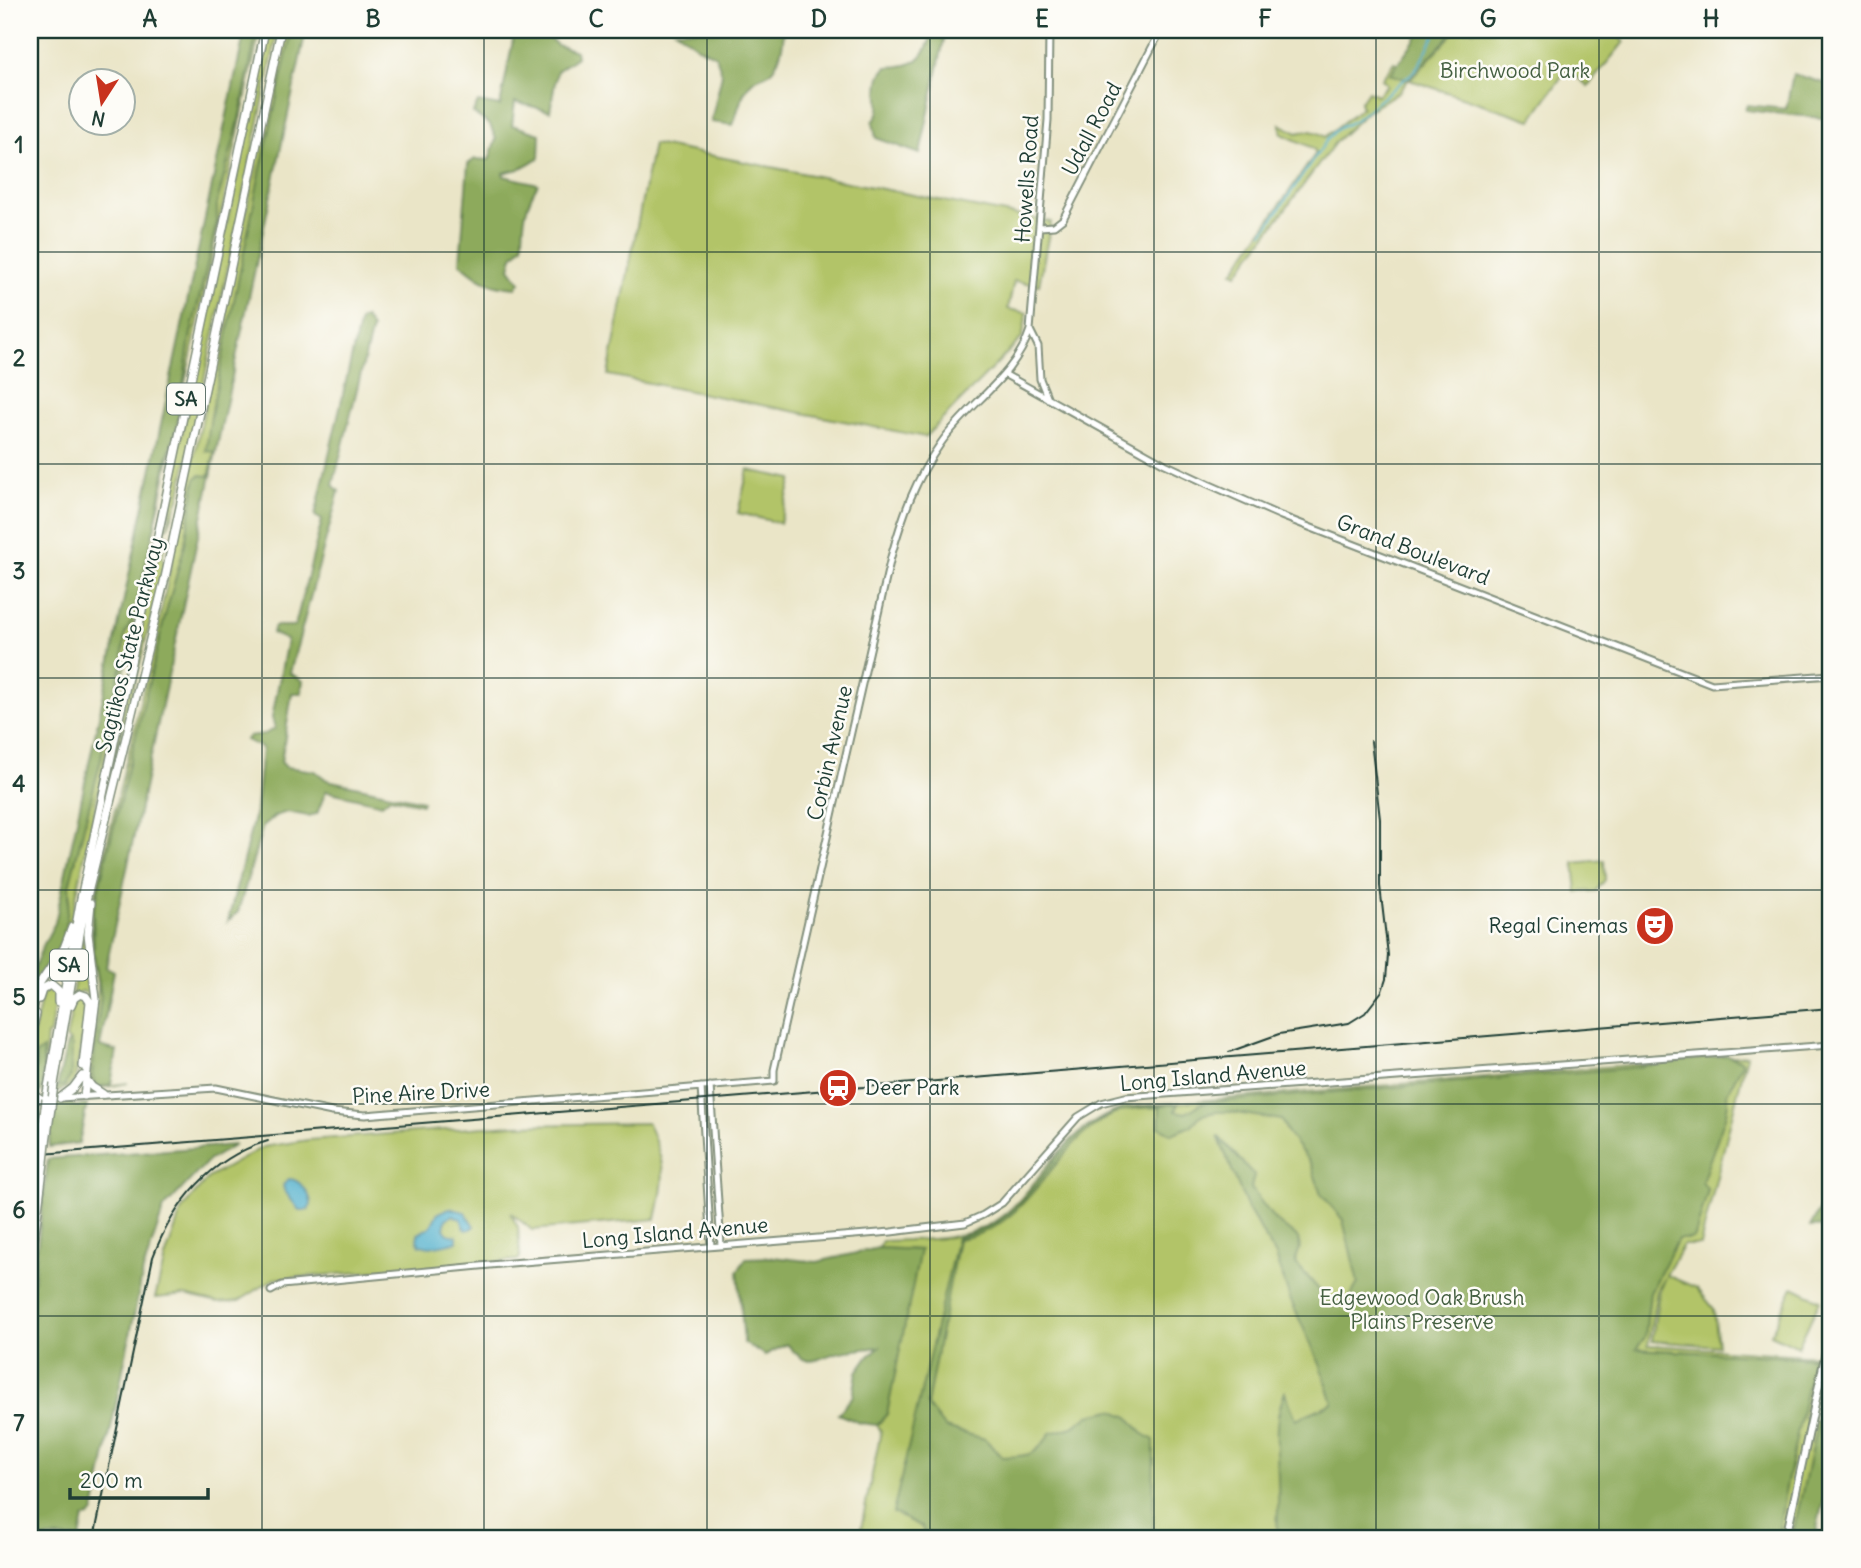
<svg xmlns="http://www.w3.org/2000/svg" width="1861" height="1568" viewBox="0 0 1861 1568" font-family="Delius,sans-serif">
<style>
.green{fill:#b2c468;stroke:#68804e;stroke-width:2}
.forest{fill:#8daa5c;stroke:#567448;stroke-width:2}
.water{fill:#4cadcb;stroke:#367580;stroke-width:2}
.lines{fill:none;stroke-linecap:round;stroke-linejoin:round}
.stream{stroke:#4cadcb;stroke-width:2}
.secondary-casing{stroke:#84917e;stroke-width:9}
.primary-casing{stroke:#84917e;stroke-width:10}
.highway-casing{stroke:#84917e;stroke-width:10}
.secondary{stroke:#fff;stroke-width:5}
.primary{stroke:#fff;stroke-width:6}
.highway{stroke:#fff;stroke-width:7}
.rail{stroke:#1f3d34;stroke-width:2}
.highway-bridge-casing{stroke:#84917e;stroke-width:10;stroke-linecap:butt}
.highway-bridge{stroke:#fff;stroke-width:7}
.grid{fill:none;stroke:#1f3d34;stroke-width:2;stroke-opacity:0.55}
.labels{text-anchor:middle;stroke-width:5;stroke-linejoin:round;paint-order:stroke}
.shield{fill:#fdfcf7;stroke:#62766e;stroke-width:2}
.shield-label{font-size:19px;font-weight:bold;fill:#1f3d34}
.park-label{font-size:21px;fill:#445f41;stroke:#fdfcf7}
.street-label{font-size:21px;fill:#1f3d34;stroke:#fdfcf7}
.poi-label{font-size:21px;fill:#1f3d34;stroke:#fdfcf7;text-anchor:end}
.neatline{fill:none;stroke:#1f3d34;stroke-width:2.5}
.grid-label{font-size:23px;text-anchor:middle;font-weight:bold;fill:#1f3d34}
</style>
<rect width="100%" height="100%" fill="#fdfcf7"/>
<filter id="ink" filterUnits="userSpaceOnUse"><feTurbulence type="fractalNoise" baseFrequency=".0143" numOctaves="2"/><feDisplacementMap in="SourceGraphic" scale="14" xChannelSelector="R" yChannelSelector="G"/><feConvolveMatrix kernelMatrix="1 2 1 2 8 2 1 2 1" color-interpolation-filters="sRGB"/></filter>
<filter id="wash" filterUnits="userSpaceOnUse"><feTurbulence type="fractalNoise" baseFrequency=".00686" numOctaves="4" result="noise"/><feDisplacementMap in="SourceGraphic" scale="28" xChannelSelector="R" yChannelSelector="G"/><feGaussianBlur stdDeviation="1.57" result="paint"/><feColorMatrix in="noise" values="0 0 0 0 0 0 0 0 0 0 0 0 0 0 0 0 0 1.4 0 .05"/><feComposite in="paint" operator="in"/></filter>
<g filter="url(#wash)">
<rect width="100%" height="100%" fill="#eae5c7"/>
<path class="green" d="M257,30h3l-190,895 -10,24 -18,24 16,-23 12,-52 -1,-12 32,-127 10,-55 11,-38 3,-32 7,-13 34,-160 11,-34 13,-89 27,-116v-19l21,-79z
M268,30h10l-99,469 -12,30 5,-24 -5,-1z
M285,30h7l-34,152 -47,295 -11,-2 -5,7 -10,62 -20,72 -72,296 1,43 7,41 -8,67 7,24 28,-4 -27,5 -10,-6 -2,-6 9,-88 -6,-33 -1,-44 68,-289z
M1456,30h155l13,12 -36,44 -21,-17 -36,51 -121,-40z
M1394,62l3,1 -7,11 18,6 -8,11 -32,20 -31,29 -100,134 -4,-2 83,-119 -3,-5 -31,-14 -2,-10 17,9c11,-3 18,-3 28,4l37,-30 -2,-4 8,-12 9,4 10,-10 -5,-6z
M653,144l398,78 -12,63 -25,-4 -6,28 19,4 -5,25 -97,99 -317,-62z
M748,470l44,9 -12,44 -42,-10z
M167,535l-5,23 3,4 -50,201 -3,-1 43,-198 9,-26z
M1604,860l1,20 -9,11 -19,1 -3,-29z
M84,928h3l7,72 -11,-9 -11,4z
M51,987l5,6 -6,41 -3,1 -4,55 14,-2 12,-48 -3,-1 8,-40 9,-2 5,7 -13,76c-9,13 -32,16 -45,8v-37l13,-60z
M1747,1055l-47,190h-17l-17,30 31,13 17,21 4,37 -66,-5 7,-49 6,-15 -8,13 -9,55 169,11 -13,62 27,7v27l-19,86h-953l22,-107 -4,-6 10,-11 32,-164 -41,-2 4,-7c35,-2 74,1 106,-16 34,-18 49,-51 75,-77 18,-19 38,-32 62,-41z
M648,1123c18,45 18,49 8,96l-124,11 -22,-18 8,15 2,30 -2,3 -244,19 -35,22 -21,2 -33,-8 -30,3 10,-40 17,-49 26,-31 55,-31 45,-7 204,-15z
M1793,1287l27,13 -22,47 -27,-13z"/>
<path class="forest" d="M245,30h12l-19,94 -21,79v19l-27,116 -13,89 -11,34 -11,64 -23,96 -7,13 -3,32 -11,38 -10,55 -32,127c1,15 -4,53 -12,65 -11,17 -23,30 -27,49 0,-29 11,-52 25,-77z
M292,30h14l-200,937 8,4 -14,75 17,5 -6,33 -11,3 -5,-4 -3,-8 9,-79 -7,-41 -1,-43 72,-296 20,-72 10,-62 2,-5 3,-2 9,1 6,-24 -9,-1 5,-36 47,-233z
M515,30h36l-2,8 8,7 19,6 1,6 -20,14 -7,40 -35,-9 -3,23 28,9 -1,24 -20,11 -16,4 1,3 34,8c-13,21 -15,37 -15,61l-10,11 -3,12 10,14 -4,6c-27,-2 -37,-8 -56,-25l8,-99 7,-5 14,1 7,-21 -6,-14 -17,-12 5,-11 22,4z
M675,30h108c2,11 -4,34 -13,42 -5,5 -15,5 -19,11 -10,11 -13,28 -18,42l-22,-3 11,-48 -6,-18 -18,-9z
M933,30h13l-26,124 -44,-16 -3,-16c13,-15 1,-29 7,-45 1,-4 4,-7 7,-10 28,0 39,-8 46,-37z
M1422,30h33l-47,50 -18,-6z
M1793,74l38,11v34l-86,-9 2,-5 39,4z
M365,318l7,11 -39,156 6,6 -49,182 13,8 -2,12h-9l-11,69 5,5 29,4 12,9 96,21 -1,3 -32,-7 -8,7 -56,-13 -9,23 -9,2 -21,-4 -12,4 -12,10 -25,86 -10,9 28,-112 6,-61 -16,-8 3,-4 16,-2 10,-6 -3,-10 15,-78 -15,-7 3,-7h20l27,-106 -7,-4 45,-196z
M70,1042l2,4 -1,30 -7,10 -7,1 10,-43z
M43,1049v38l-4,4 -8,-2c-2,-10 1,-11 4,-20 2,-4 0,-10 1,-15z
M1727,1055l15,6v4l-15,28 1,10 -2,11 -24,68 6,8 -13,46 -5,3h-12l-28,54 -5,44 -9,12 177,9 -29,139 -6,41h-501c0,-18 2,-36 1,-55 0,-29 -6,-63 7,-91l11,27 37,-16 -13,-39 -30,-65 -14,-43 -28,-47 -30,-73 36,39 -3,13 23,31 24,19 2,10 -5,14 38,44 16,-7 9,-16 -15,-63 -22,-26 -10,-30 -22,-29 -8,-15 -52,-8h-13l-15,3 -10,11 -19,8 -13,-7 1,-20c-12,1 -26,0 -38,4 -69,23 -87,119 -164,128l-31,166 18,23 40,11 17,18c26,-1 34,0 48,-24l23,-6 16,-12 23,-5 17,7 13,16 12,7 -1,98h-228l-3,-11 -29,-14 64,-276c79,-15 85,-89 147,-120 23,-11 49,-11 74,-13l-3,7 11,2 16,-10 426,-35z
M68,1102l8,4 11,-1 -8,38 -30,4 6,-44z
M40,1105l-5,43h-5v-42z
M235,1145l-27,16 -44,47 -21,63 -49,241 -4,5 -6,1 -4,20h-50v-231l18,-148z
M1831,1189v16l-3,10 3,11 -21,1z
M878,1248l42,2 -33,164 -10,11 -17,-2 -22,-9 15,-18 4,-24 10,-14 12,-11c-13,2 -26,3 -39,5 -28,7 -30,19 -53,-8l-22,11 -21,-12 -6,-72 8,-13 26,-1 45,5z
M1831,1361v102l-16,75h-23z"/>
<path class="water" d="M289,1179c11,0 22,15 22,26l-3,5h-9l-15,-20 -1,-5z
M449,1208l16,4 9,14 -3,3 -6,1 -4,-11 -8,-4 -7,4 -2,10 4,5 9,2v6l-27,5 -10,-2 -3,-5 1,-6 13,-8 6,-12z"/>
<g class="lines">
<path class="stream" d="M1263,233l64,-93 9,-10 19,-10 57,-47 8,-10 17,-33"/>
</g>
</g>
<g filter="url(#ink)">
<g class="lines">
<defs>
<path id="secondary" d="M1040,227l14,-1 9,-7 98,-189
M1030,330l8,16 2,33 8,20
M1004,374l161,90 43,20 73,32 431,168 119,-9
M710,1086l11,159
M701,1087l10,159
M60,1098l156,-10 116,24 33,3 409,-34v-11l117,-513c12,-43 24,-77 50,-114 27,-39 74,-66 89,-113l18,-210 1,-90
M30,1100l13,-1
M271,1291l11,-6 229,-22 380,-31 74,-9 18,-8 19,-12 76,-86 23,-14 24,-6 706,-52"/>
<path id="primary" d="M1786,1538l45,-209"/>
<path id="highway" d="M39,999l3,-9 9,-5 7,6v11
M71,1005l3,-7 6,-4 6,2 4,6 -7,64
M30,1019l9,-34 25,-37 8,-21
M30,1040l6,-26
M86,1079l6,8 11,7
M54,1084l31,-179 80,-327 116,-548
M30,1092l11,7
M84,1096l12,-97 -8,-65 3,-31
M60,1098l13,-10 9,-12
M46,1099l34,-196 185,-873
M40,1142l5,-34
M46,1142l5,-34
M30,1219l7,-56
M30,1272l14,-110"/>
</defs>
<use href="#secondary" class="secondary-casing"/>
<use href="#primary" class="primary-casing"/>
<use href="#highway" class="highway-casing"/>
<use href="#secondary" class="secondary"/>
<use href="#primary" class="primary"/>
<use href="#highway" class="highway"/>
<path class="rail" d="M1229,1052l50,-18 70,-11 16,-10 17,-22 4,-12 2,-24 -8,-69v-67l-9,-78
M30,1155l1801,-147
M94,1538l59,-281c20,-53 58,-100 115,-116"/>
<defs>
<path id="highway-bridge" d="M45,1108l1,-9
M51,1108l3,-24
M44,1162l2,-20
M37,1163l3,-21"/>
</defs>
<use href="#highway-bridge" class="highway-bridge-casing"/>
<use href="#highway-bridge" class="highway-bridge"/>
</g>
</g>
<path class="grid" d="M262,30v1508M484,30v1508M707,30v1508M930,30v1508M1154,30v1508M1376,30v1508M1599,30v1508M30,252h1801M30,464h1801M30,678h1801M30,890h1801M30,1104h1801M30,1316h1801"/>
<defs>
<symbol id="theatre-disc" viewBox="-11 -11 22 22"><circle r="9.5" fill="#c8321e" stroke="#fdfcf7"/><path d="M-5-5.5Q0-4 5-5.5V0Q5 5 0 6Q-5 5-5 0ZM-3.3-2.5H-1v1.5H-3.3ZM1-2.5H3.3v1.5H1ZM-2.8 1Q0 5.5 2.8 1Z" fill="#fff"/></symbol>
<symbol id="station-disc" viewBox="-11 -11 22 22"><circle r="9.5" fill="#c8321e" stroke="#fdfcf7"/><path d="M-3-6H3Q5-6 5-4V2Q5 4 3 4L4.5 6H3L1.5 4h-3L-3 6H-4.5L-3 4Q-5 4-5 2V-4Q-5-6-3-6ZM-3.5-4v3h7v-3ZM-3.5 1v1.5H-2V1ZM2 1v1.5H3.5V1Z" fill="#fff"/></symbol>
</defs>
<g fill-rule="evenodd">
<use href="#theatre-disc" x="1633" y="904" width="44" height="44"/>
<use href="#station-disc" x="816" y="1066" width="44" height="44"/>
</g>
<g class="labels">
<g class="shield">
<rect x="167" y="383.5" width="38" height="31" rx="5"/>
<rect x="50" y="949.5" width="38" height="31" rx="5"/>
</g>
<g class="shield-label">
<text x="186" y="406">SA</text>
<text x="69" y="972">SA</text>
</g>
<g class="park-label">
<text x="1515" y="78">Birchwood Park</text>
<text x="1422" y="1305">Edgewood Oak Brush<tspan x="1422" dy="24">Plains Preserve</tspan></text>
</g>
<g class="street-label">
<text transform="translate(1092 129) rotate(-62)" y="7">Udall Road</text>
<text transform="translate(1027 179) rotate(-86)" y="7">Howells Road</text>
<text transform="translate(1413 550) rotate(21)" y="7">Grand Boulevard</text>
<text transform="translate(130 645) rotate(-76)" y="7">Sagtikos State Parkway</text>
<text transform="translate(830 753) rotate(-77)" y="7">Corbin Avenue</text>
<text transform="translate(1213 1076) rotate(-5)" y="7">Long Island Avenue</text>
<text transform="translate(421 1093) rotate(-3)" y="7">Pine Aire Drive</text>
<text transform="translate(675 1233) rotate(-5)" y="7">Long Island Avenue</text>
</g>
<g class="poi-label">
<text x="1628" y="933">Regal Cinemas</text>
<text x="865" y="1095" text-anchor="start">Deer Park</text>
</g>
</g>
<rect width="1861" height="1568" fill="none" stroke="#fdfcf7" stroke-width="77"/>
<g transform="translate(102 102) rotate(192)"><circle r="33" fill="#fdfcf7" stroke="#a4b0a9" stroke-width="2"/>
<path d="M0-5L12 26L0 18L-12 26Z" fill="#c8321e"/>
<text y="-10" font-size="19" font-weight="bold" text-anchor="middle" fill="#1f3d34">N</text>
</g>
<path d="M70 1488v10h138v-10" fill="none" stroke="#1f3d34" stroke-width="3.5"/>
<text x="80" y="1488" font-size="21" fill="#1f3d34" stroke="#fdfcf7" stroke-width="5" paint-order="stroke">200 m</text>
<rect x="38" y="38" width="1784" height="1492" class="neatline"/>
<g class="grid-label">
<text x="150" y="27">A</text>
<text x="373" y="27">B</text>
<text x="596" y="27">C</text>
<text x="819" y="27">D</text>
<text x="1042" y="27">E</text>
<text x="1265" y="27">F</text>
<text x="1488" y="27">G</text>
<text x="1711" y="27">H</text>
<text x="19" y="153">1</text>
<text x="19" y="366">2</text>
<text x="19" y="579">3</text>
<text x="19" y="792">4</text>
<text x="19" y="1005">5</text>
<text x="19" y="1218">6</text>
<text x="19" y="1431">7</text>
</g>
</svg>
